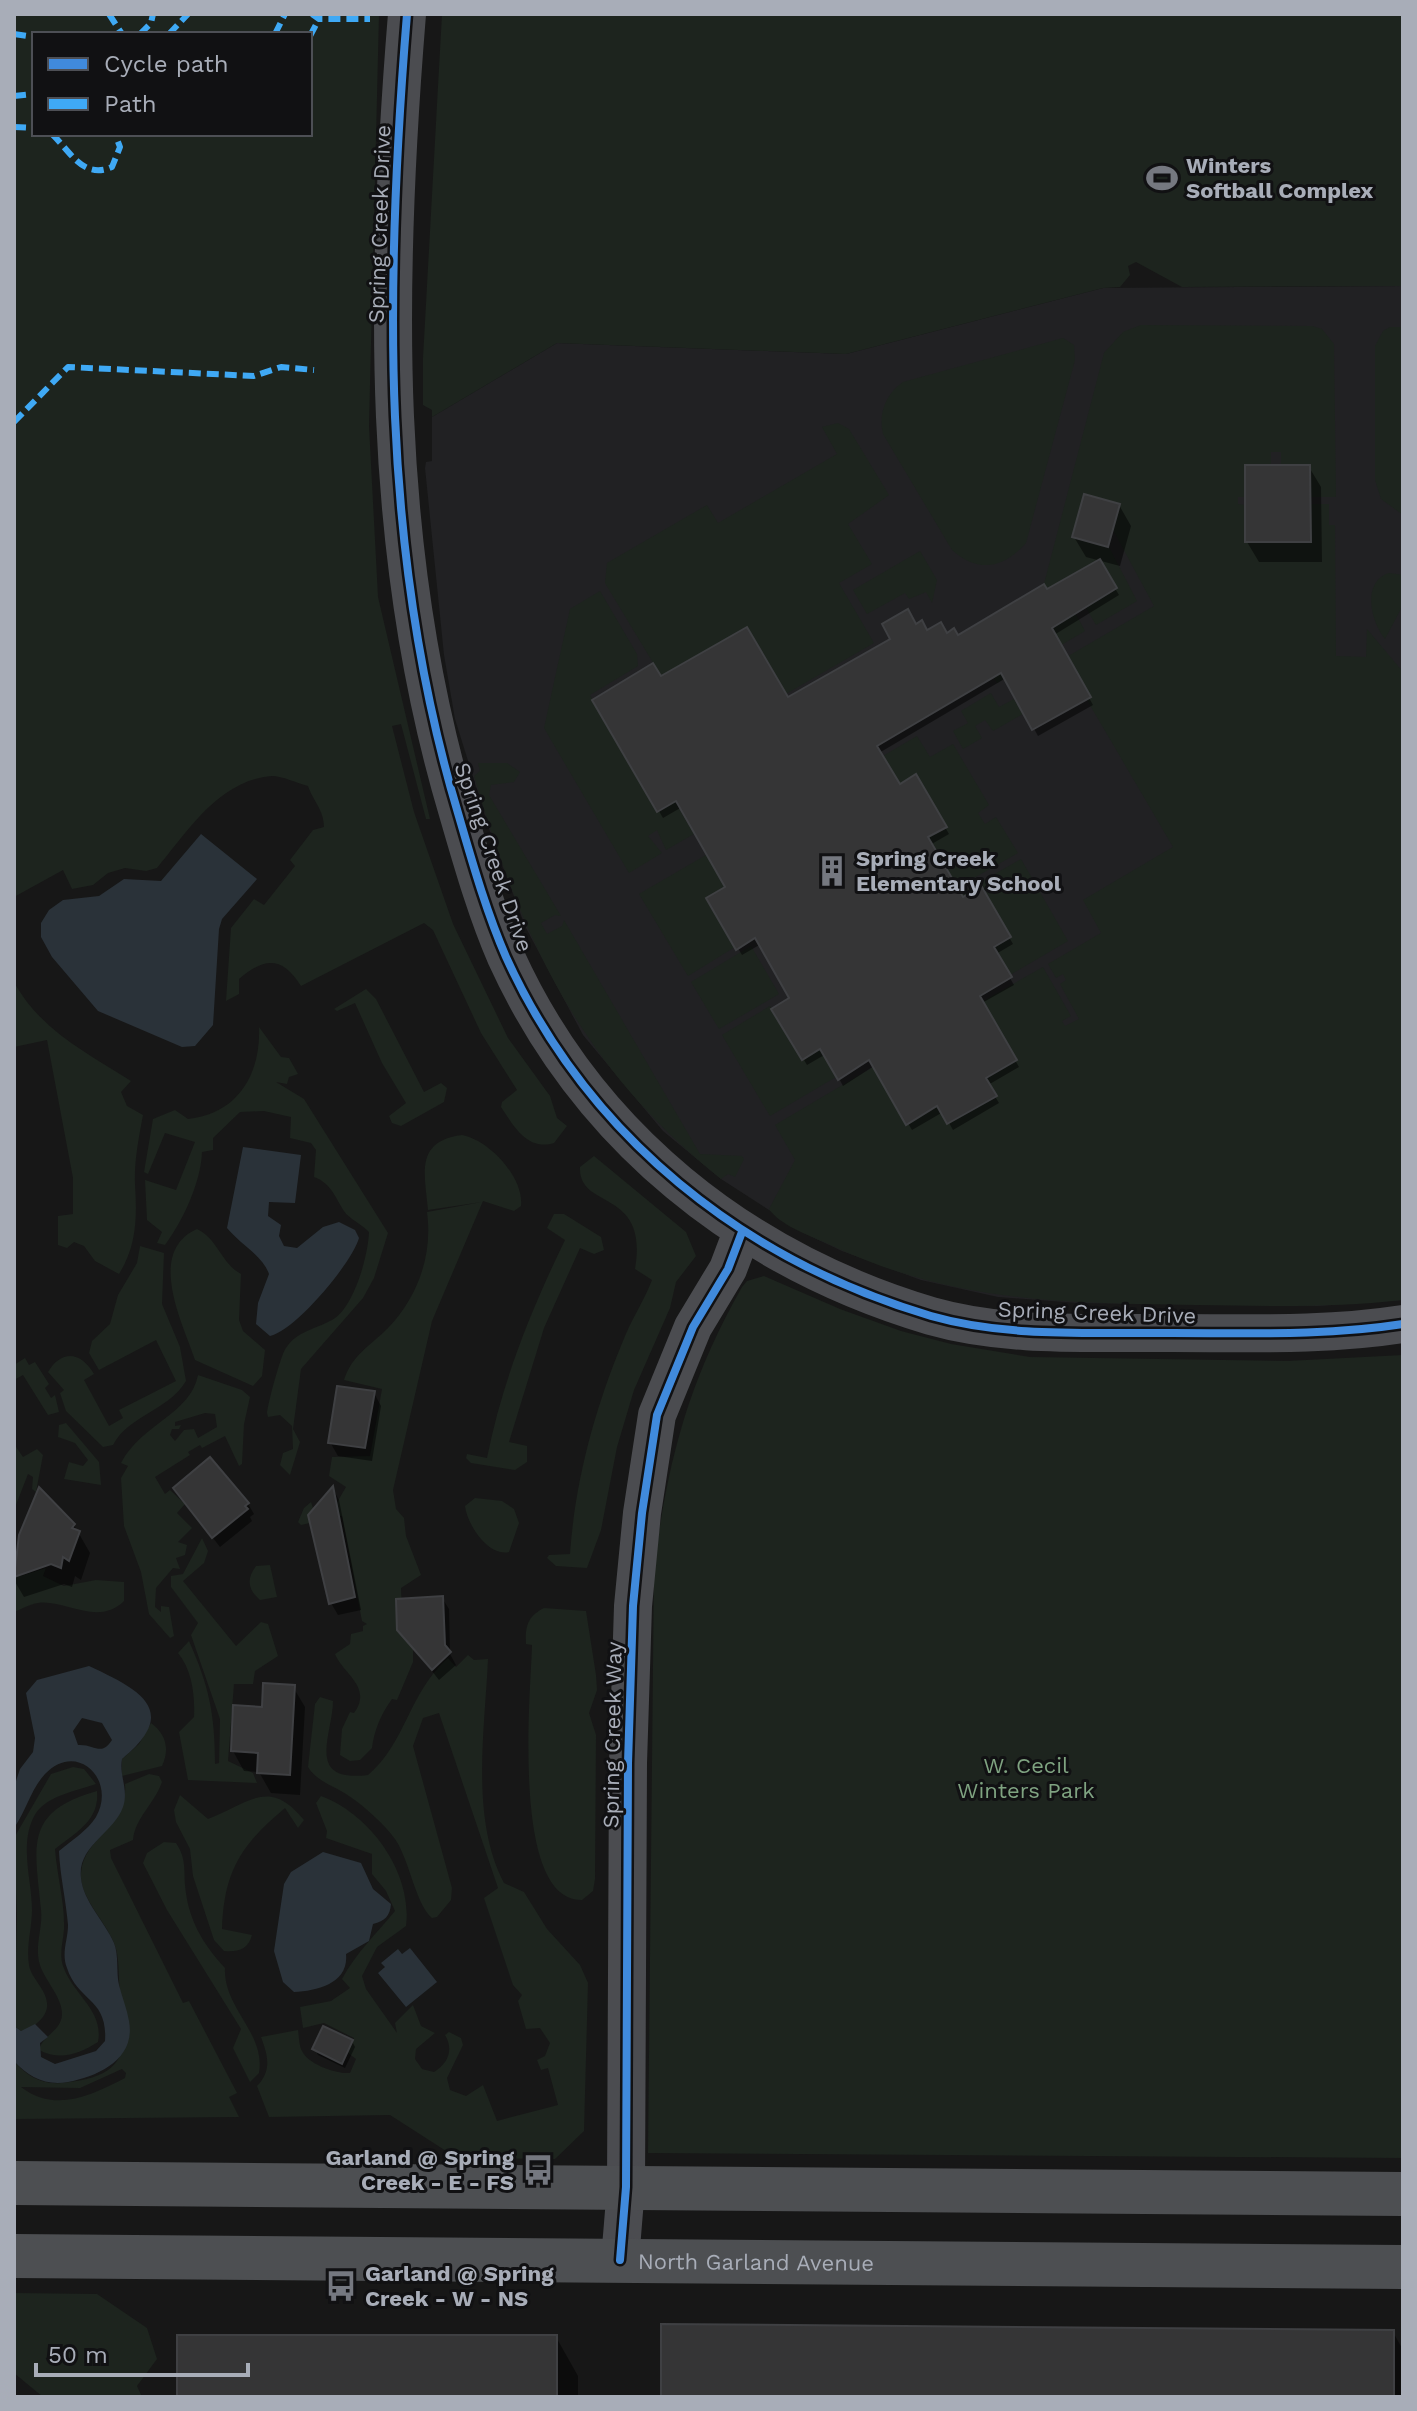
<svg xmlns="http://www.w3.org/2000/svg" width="1417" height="2411" viewBox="0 0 1417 2411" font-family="'Work Sans',sans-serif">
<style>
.built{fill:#212123}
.green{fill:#1d241e;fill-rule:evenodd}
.water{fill:#2a3239;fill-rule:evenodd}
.shadow{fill:#0007}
.building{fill:#353536;stroke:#3f4043;stroke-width:2}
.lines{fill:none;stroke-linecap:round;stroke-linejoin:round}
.minor{stroke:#4b4c50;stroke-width:38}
.major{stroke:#4d4f52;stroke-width:44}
.quiet{stroke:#3fa9f5;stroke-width:6;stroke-dasharray:12 6;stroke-linecap:butt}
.cycleway-casing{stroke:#111113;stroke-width:13}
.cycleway{stroke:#408adc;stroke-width:8}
.labels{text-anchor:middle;stroke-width:6;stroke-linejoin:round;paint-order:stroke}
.poi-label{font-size:22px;font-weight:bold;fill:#a8adb8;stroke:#111113;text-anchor:start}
.street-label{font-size:22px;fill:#a8adb8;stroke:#111113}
.park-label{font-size:22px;fill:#7fa381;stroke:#111113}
</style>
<rect width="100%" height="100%" fill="#171717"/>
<path class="built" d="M1403,286v1014l-85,6 -240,-3 -80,-6 -77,-17 -79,-29 -36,-17 -85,-55 -58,-48 -80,-96 -57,-107 -34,-90 -37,-119 -11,-64 -19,-187 1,-6 6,-1v-44l125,-74 289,11 257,-66z"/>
<path class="green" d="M14,14h365l-10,412 9,171 52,222h-4l-25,-95 -9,2 22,86 39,112 55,114 42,58 7,22 10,8 -13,17c-26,8 -40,-16 -53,-36l1,-5 15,-12 -36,-57 -48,-103 -9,-7 -123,63c-19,-30 -36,-29 -62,-7v15l-13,7 5,-73 23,-29 10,6 31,-39 -5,-6 23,-30 11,-3c0,-17 -11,-26 -16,-41 -11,-3 -26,-10 -36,-10 -53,4 -85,56 -115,92l-11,3 -21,-3 -17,5 -15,12 -21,4 -9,-19 -49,27zM34,34h276v100h-276z
M442,14h961v272l-221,1 -46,-25 -8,4 2,9 -10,12 -17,1 -257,66 -289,-11 -125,74v-7l-9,-5v-47z
M1141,325l171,1 10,3 12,15 2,153h-25l-1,-32h-29v-13h-10v13h-26v32h-7v7l7,1 1,37h65v-38h18v21h6l1,131 30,1 1,-28 36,43v628c-69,8 -138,6 -207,5 -136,-2 -244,-2 -370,-62 -18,-8 -46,-18 -57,-34l26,-49 -20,-35 98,-58 33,57 31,-18 11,18 48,-28 -10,-18 31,-18 -34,-59 60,-34 28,49 -9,5 3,5 14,-7 -19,-35 6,-4 -3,-6 -7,4 -8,-14 53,-31 -18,-33 90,-53 -86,-147 4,-3 -20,-35 -25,7 108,-63 -41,-76 7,-26 -36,-10 -12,43 37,10 28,54 -41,24 -11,-19 14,-47 -40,23 26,49 -88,52 -7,-11 75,-53 -21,-35 60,-231 19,-21z
M1390,327h13v188l-22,-16 -6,-19v-134l8,-15z
M1063,338l11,7 1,15 -49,183c-23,26 -48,30 -74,7l-69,-116c-5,-21 3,-40 20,-52z
M838,423l11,6 40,66 -41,29 24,40 -33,19 35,60 -88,51 -39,-67 -86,49 -56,-93 2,-20 100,-58 11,18 119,-69 -15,-27z
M920,551l17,29 -5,23 -6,-11 -17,7 -4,-6 -38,21 -14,-24z
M1389,573l14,2v30l-18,34c-14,-17 -24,-57 4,-66z
M600,591l37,63 1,12 -48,29 67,117 18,-10 19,32 -28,16 -9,-20 -9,6 14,17 -33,20 -85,-145 26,-119z
M991,693l8,14 15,-8 9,15 -30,17 -8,-11 -10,6 7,12 -19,11 -10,-18 15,-8 -7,-12z
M917,736l13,21 23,-13 36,61 -11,8 7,11 11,-7 22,36 -60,34 -30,-50 18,-11 -29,-52 -17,10 -17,-28z
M478,763h29l13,9 -6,10 -23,3 -2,10 72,121 -6,-1 -14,8 6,11 15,-8 2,-6 136,234 42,2 2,3 -9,18 -7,-3 -7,5c-138,-110 -199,-237 -247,-403l6,-5z
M706,855l19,32 -18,11 28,49 -47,29 -49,-82z
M1021,859l47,82 -58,34 -16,-28 17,-11 -29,-49 -19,10 -2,-4z
M751,946l28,48 -60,35 -28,-47z
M14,982c27,49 72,70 117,99l-10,11 6,14 16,9c-4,22 -9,46 -8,69 2,33 2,61 -16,90l-24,-13 -11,-15 -10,-4 -7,6 -9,-3v-29l15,-2v-36l-26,-138 -33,7z
M366,989l10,10 48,93 17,-9 6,5 -3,14 -43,24 -9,-3 -3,-7 17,-13 -24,-40 -27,-60 -18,8 -3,-2z
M770,1006l32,54 18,-11 16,28 -66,39 -48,-81z
M259,1027l22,30 8,1 9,16 -9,3 -2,7 -11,-2 28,17 84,134 -14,45 -11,20 -62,71 -8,60 7,13 -10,33 -10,-10 3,-12 10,-4 -1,-23 -12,-11 -12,2 -1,-4c1,-10 14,-59 19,-65 11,-17 30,-19 46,-28 22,-12 36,-64 37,-88 -6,-7 -21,-14 -25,-21 -9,-14 -13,-28 -30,-34l2,-27 -5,-7 -21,-5 1,-21 -27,-6 -24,1 -27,26v12l-11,2c-1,30 -19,69 -37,93l-8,-2 5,-11 -15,-12 -2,-40 31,10 19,-48 -30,-9 -17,41 -4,-2 9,-53 22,-9 13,9c50,-5 73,-45 71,-92z
M462,1135c27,5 62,42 59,71l-7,5 -31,-10 -51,120 -39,169 3,19 8,9 2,18 15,39 -20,13 2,48 10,11v15l-16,38 -5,-1c-11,15 -18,32 -20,49l-12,12 -10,1 -10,-6 2,-26 8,-17 4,1c19,-26 -11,-39 -19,-59l15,-10 1,-10 12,-3v-5l4,-2 -5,-3 -20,-105 -41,9 -3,-3 6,-14 7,-6 3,9 15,5 17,-29 -17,-11 3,-19 38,-1 12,-67 -38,-9c8,-25 26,-34 44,-52 30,-31 45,-74 39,-116l55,-10 -54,8c-3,-35 -14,-69 34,-75z
M594,1156l92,76 10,24 -20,26 -6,26 -36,82 -17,57 -16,83 -14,38 -31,-2 -9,-8 2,-3 21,-1c5,-73 25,-146 53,-213 8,-21 21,-40 29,-61l-17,-11c14,-82 -57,-58 -55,-102z
M554,1214h10l37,23 3,13 -10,4 -14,-6 -36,80 -35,114 18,4v16l-12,8 -44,-7 -5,-5 1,-4 20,4c15,-76 44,-148 78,-218l-18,-12z
M197,1229c21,10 24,34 44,45l-2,46 4,11 22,19 -3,26 -9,10 -58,-26c-11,-34 -50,-108 2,-131z
M140,1246l24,7 -2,51 18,43 6,34c-18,30 -57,34 -73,64l-10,2 -37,-36 -6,-18 4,-3 -16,-18c14,-23 33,-20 46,2l-10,6 25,46 14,-8 -4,-8 57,-29 -20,-41 -57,30 -10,-17 3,-12 18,-17 8,-29 19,-32z
M764,1276l76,33 61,22 50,13 79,13 257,4 116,-6v803l-755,-5 6,-586c14,-107 34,-185 88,-280l5,-6z
M25,1358l4,7 6,-3 14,22 -4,4 6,10 4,-3 4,17 -11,3 -25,-40 -9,5v-15z
M198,1375l44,15 8,7 -6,27 -2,40 -3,2 -14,-30 -23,12 -2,-3 -12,7 2,3 -35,22 10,17 5,-4 15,14 -8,9 15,15 -14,14 9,3 -2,10 -9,3 4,11 -7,-1 -17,20 -1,19 6,5v-6l8,1 5,29 -4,2 -21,-24 -8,-42 -17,-46 -3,-48 7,-12 -7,-3c21,-40 69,-48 77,-88zM205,1413l10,1 2,13 -19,11 -4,-9 -10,1 -9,11 -5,-6 2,-6h7l2,-4 -6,1v-4z
M66,1423l33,39 2,23 -37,-6 5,-17 14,4 5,-6 -13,-17 -17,-6 1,-12z
M14,1444l9,13 14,-8 6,6 -7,37 -4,-3 1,-12 -5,-3 -14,36z
M475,1498l27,3 12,8 5,14 -10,29c-21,5 -42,-28 -44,-46z
M202,1538l6,13 -4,12 -21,18 53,65 25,-24 7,2 10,32 -23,15 -2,13h-19l-6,77 25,12 4,10 -69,-3 -9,-48 15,-15c1,-22 -2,-47 -16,-64l11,-12c20,45 26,73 26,123l4,-1 1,-44 -29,-84 7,-12 -27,-36v-11l12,-2z
M270,1565l7,32 -17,3c-12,-10 -14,-21 -4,-34z
M46,1568l-3,8 21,10 32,-6 28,2v19c-26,26 -60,-2 -86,2 -8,1 -16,6 -24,9v-39l7,3z
M544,1608l42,3 10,64 1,15 -8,23 7,22 -1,144 -2,12 -11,9c-72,1 -51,-210 -50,-255l-6,-1c-1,-18 2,-28 18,-36z
M468,1655l6,5 14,-1c-3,70 -18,159 16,224l20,9 23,37 33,36 8,18 -4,148 -29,28 -98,-1 -67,-43 -121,2 -12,-31c15,-16 11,-30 4,-49l37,-7c1,6 1,16 4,21 6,13 33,23 48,22l6,-14 -8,-6 6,-15 -30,-15 -21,5 -3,-21 31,-6 19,-13 -8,-9c14,-26 34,-45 53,-68l-9,-20 -14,-17v-20l-46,-16 1,-7 -11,-28 5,-7c49,18 92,77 85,130l-29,21 -15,29 4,13 31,44 -2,-10 18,-18 8,21 14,7 -19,16 -1,10 7,10 12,3c14,-9 20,-22 11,-37l4,-3 12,6 2,7 -16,33 3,12 16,6 17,-11 14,36 61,-16 -10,-37 -7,2 -4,-10 8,-4 5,-13 -10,-15 -14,1 -8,-28 4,-6 -9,-10 -29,-87 14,-10 -59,-175 -16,5 -10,28 39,142 -1,12 -14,17 -5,1c-17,-15 -22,-57 -37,-79 -12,-16 -30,-32 -46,-43 -14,-10 -32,-14 -41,-29l7,-63 5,-7 13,4c0,33 -29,82 35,74 38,-32 41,-83 80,-117l8,9z
M151,1723c15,11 19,26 11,43l-40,10v-17l17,-15z
M73,1767l11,2 12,15c-20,7 -47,11 -60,29 -18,29 -4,66 -4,97 0,18 -6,36 -3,55 2,13 17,24 18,38 2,13 -14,26 -26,28l-7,-5 3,-110 -3,-78 37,-64z
M149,1774l10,2 3,6c-7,21 -27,36 -29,58l-23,10 1,8 72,145 6,-2 48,92 -8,4 10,20 -225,2v-58c12,14 27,24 47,22 71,-6 66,-35 59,-92 -2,-14 0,-35 -6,-48 -8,-21 -35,-46 -33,-70 3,-37 48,-46 44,-89zM122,2069l4,4 -1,5c-35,18 -70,35 -104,9l59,1z
M97,1791c3,30 -22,42 -42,58 2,27 10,54 9,80 -1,14 -5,24 -1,37 10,29 41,44 35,76 -19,12 -38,19 -59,8 3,-14 22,-19 23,-35 1,-17 -17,-34 -22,-50 -6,-19 3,-36 1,-55 -6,-64 -18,-98 56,-119z
M180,1795l28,24c42,-16 61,-42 96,1l-6,8 -13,-20c-44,37 -61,63 -63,121l30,6c-4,15 -14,17 -28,16l-10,-11 -21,-64 -3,-27 -14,-27 -2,-12z
M164,1842l12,1c10,15 8,25 9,42 3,34 17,58 40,83 -2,40 41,65 34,105l-9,9 -17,-34 8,-19 -74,-119 -24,-47 4,-10z
M14,2293l83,1 50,34 10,31 -20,27 5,11h-99l-29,-24z"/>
<path class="water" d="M201,834l56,45 -35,40 -3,10 -6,96 -18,21 -13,1 -84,-36 -46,-54 -11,-20v-14l8,-13 14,-10 36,-4 25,-17 37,2z
M243,1147l58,8 -6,48 -26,-1 -1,14 13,9 -2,11 5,10 13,2 26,-21 16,-5 16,8 4,8c-7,25 -64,93 -89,98l-14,-12 2,-21 11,-29c-6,-18 -29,-30 -42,-46z
M89,1666c49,23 93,44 33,93 -3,17 7,31 1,48 -9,26 -46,39 -42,71 2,23 24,44 33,65 5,12 2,29 5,42 3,12 8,24 10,36 7,38 -30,55 -61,61 -22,4 -40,-5 -54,-21v-35l7,5 14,-7 13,13 -8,6 1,14 14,7 41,-13 9,-10c3,-43 -27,-39 -38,-73 -6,-15 1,-28 1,-43 -2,-25 -8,-49 -9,-74 12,-10 29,-21 37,-34 21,-37 -19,-77 -51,-43 -14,15 -19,37 -31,54v-41l6,-18 13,-17 2,-14 -9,-45 11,-13zM82,1718l20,5 10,17c-11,17 -17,4 -34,5l-5,-14z
M323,1852l38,11 12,26 18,15c-1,12 -6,17 -18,20l-4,17 -23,13c3,29 -28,37 -52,38l-11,-10 -9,-31 10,-67 7,-12z
M410,1948l27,34 -31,25 -28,-34 7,-6 -4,-4 17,-14 4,5z"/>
<path class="shadow" d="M1309,467l12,20 1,75h-63l-12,-20z
M1119,505l12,21 -11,40 -34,-9 -12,-20z
M1099,562l20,33 -65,40 39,70 -55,31 -32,-58 -127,75 20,34 17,-10 33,57 -19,11 32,55 19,-11 32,55 -17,10 18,31 -32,18 37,64 -31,18 11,18 -46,27 -10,-18 -31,18 -38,-64 -31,20 -17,-32 -19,11 -33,-56 18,-10 -31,-55 -19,11 -33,-56 18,-11 -45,-81 -19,11 -68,-118 65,-21 128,21 127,-73 11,6 32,5z
M374,1393l7,13 -9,55 -34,-5 -8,-14z
M175,1489l73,15 6,10 -4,3 2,4 -32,26z
M333,1489l6,11 22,110 -23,5 -7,-12z
M74,1525l16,28 -9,27 -6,-4 -3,11 -8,-3 -40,13 -10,-17 7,-45z
M442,1598l7,11 1,45 6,11 -17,15 -40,-51z
M293,1687l12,20 -5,88 -29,-2 -12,-21 -15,-1 -11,-20z
M352,2041l3,6 -10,21 -27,-13 -3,-6z
M1393,2332l10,18v47h-740z
M556,2337l22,39v21h-399z"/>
<path class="building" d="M1245,465h65l1,77h-66z
M1084,494l36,10 -12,43 -36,-10z
M1100,559l17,29 -65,40 39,69 -59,33 -31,-57 -124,73 23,38 16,-10 31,53 -19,10 35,60 19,-10 29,50 -17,10 18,30 -32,19 37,64 -31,18 11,18 -50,28 -10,-18 -31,19 -37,-65 -31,20 -18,-31 -18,11 -31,-51 18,-11 -34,-60 -19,12 -30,-52 19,-11 -49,-86 -19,11 -65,-112 61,-37 8,13 86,-49 41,70 102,-58 -8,-15 26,-15 8,15 6,-4 5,10 14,-8 6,11 7,-5 4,7 86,-51 3,5z
M337,1386l38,5 -10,57 -37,-5z
M210,1457l39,46 -4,3 3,3 -36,29 -39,-50z
M333,1486l22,111 -26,7 -21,-89z
M39,1487l36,37 -3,4 8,3 -11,30 -6,-4 -2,11 -10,-4 -37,13 5,-42z
M443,1596l2,49 6,7 -19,18 -35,-40 -1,-31z
M263,1683l32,2 -5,90 -33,-2 1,-20 -27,-2 2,-46 29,2z
M323,2026l30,14 -11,24 -30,-15z
M661,2324l733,6v67h-733z
M177,2335h380v62h-380z"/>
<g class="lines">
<path class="minor" d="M407,14c-22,269 -27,539 51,799 14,48 28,98 48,144 82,180 237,303 425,359 77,22 162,16 241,17 77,0 154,3 231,-9
M620,2260l6,-73 2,-424 5,-157 9,-93 15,-98 36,-88 35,-58 14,-37"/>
<g class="major">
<path d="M14,2183l1389,11"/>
<path id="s1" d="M14,2256l1389,11"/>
</g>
<path class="quiet" d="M109,14l13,20
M312,14l7,5h51
M14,34l20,3
M140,34l11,-11 2,-9
M169,34l19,-20
M275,34l10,-20
M310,36l9,-17
M14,96l20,-2
M14,127l20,1
M52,134c18,17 31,46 60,33l8,-20 -5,-13
M14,422l54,-55 186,9 27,-9 33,3"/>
<defs>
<path id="cycleway" d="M407,14c-22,269 -27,539 51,799 14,48 28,98 48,144 82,180 237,303 425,359 77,22 162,16 241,17 77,0 154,3 231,-9
M620,2260l6,-73 2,-424 5,-157 9,-93 15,-98 36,-88 35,-58 14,-37"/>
</defs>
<use href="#cycleway" class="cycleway-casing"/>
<use href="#cycleway" class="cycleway"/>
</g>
<defs>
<symbol id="stadium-bare" viewBox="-9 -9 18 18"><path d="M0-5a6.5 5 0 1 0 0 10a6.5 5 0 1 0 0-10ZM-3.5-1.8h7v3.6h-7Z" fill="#757880" stroke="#111113" stroke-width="2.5" paint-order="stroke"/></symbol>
<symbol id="building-bare" viewBox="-9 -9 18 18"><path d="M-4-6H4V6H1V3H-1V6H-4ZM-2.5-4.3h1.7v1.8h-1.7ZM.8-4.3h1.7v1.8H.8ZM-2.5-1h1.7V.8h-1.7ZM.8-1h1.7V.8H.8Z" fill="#757880" stroke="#111113" stroke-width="2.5" paint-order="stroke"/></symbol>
<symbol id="bus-bare" viewBox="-9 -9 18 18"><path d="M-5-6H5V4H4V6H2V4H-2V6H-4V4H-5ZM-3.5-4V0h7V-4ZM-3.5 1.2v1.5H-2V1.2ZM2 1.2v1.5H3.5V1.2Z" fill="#757880" stroke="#111113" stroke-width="2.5" paint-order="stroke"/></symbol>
</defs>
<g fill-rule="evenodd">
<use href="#stadium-bare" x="1140" y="156" width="44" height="44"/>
<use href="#building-bare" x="810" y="849" width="44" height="44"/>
<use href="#bus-bare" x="516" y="2148" width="44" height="44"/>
<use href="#bus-bare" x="319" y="2264" width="44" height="44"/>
</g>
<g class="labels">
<g class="poi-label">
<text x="1186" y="173">Winters<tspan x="1186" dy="25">Softball Complex</tspan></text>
<text x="856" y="866">Spring Creek<tspan x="856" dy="25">Elementary School</tspan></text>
<text x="514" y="2165" text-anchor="end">Garland @ Spring<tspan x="514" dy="25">Creek - E - FS</tspan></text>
<text x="365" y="2281">Garland @ Spring<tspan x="365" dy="25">Creek - W - NS</tspan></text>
</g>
<g class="street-label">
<text transform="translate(379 224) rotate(-88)" y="8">Spring Creek Drive</text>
<text transform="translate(494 857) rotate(71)" y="8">Spring Creek Drive</text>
<text transform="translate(1097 1312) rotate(2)" y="8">Spring Creek Drive</text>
<text transform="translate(612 1735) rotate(-89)" y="8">Spring Creek Way</text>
<text dy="8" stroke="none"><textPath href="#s1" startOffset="742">North Garland Avenue</textPath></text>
</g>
<g class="park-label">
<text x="1026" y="1773">W. Cecil<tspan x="1026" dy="25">Winters Park</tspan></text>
</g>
</g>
<rect width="1417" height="2411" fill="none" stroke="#a8adb8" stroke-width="32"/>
<rect x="32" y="32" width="280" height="104" fill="#111113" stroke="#4d4f55" stroke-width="2"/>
<rect x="48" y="58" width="40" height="12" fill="#408adc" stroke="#4d4f55" stroke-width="2"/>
<text x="104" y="72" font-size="24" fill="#a8adb8">Cycle path</text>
<rect x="48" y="98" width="40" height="12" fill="#3fa9f5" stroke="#4d4f55" stroke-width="2"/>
<text x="104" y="112" font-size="24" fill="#a8adb8">Path</text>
<path d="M36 2363v12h212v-12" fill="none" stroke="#a8adb8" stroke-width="4"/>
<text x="48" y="2363" font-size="24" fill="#a8adb8" stroke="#111113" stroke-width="6" paint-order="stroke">50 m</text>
</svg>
